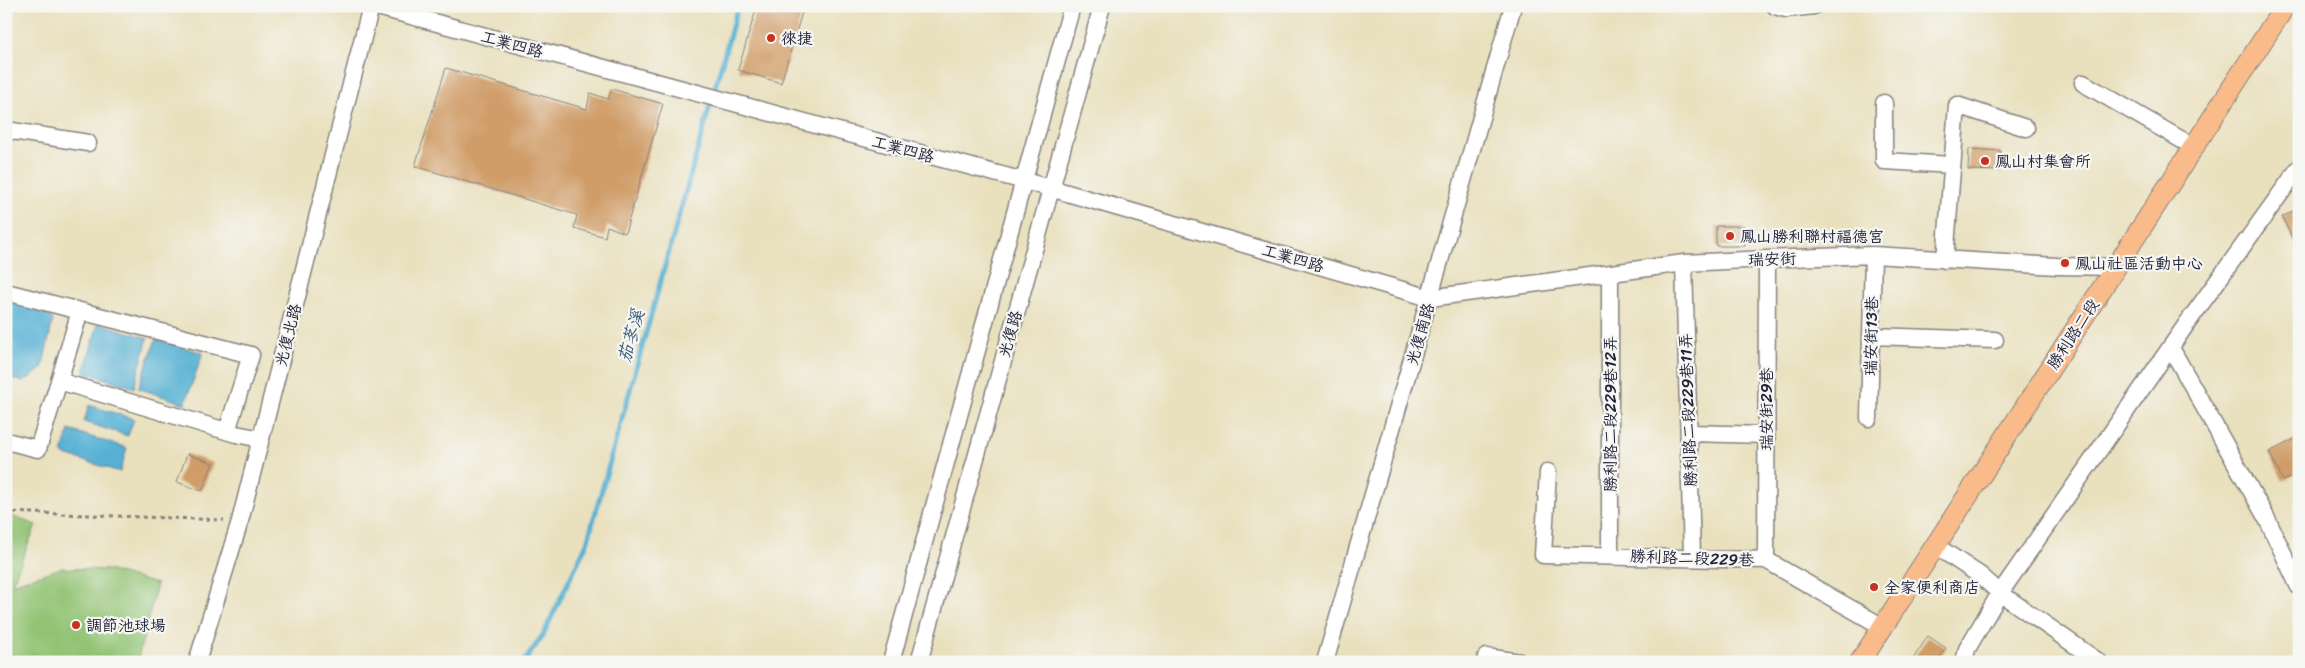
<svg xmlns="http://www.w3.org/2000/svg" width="2305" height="668" font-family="Sriracha,'LXGW WenKai TC',sans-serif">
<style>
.green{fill:#92c373;stroke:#5a7257}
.water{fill:#56b1d4;stroke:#3c6a88}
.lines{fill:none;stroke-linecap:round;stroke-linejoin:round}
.stream{stroke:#56b1d4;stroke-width:5}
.building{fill:#d09d69}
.minor-casing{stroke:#86817c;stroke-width:19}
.major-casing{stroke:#86817c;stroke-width:22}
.path{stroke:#86817c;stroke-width:3;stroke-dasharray:4 4;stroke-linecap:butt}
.minor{stroke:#fff;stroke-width:16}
.major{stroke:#fabb8b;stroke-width:20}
.poi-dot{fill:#c8321e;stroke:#f6f6f2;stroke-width:2}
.labels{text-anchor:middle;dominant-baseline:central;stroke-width:4.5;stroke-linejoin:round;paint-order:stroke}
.poi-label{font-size:16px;fill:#22223b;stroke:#f6f6f2;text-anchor:start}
.street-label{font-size:16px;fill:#22223b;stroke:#f6f6f2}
.water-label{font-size:18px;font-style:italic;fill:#375b78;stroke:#f6f6f2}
</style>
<rect width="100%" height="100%" fill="#f6f6f2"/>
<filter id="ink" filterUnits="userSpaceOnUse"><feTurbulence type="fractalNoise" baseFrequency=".02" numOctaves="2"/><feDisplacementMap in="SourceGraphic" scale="10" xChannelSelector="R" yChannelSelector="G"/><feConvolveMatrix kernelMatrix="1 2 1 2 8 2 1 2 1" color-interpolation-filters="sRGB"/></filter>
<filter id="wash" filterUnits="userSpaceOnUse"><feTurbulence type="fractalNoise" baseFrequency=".0096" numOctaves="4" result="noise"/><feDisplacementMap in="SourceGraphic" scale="20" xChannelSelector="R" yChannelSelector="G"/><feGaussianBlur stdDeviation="1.12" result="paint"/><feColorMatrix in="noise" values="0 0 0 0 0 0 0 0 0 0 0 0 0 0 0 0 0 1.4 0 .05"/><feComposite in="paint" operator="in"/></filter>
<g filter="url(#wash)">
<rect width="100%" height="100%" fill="#e9e0bd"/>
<path class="green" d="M6,514L36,525L12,584L61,568L108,570L157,584L137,662H6Z"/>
<path class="water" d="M8,299L43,309L53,320L42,369L23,382L6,377V301Z
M98,323L148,338L134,388L84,372Z
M156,339L203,353L185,404L138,388Z
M89,405L134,419L128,436L84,422Z
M69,430L127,448L120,472L62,454Z"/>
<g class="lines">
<path class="stream" d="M524,662L543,635L587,543L738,6"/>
</g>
<g id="blocks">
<path class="building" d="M757,6H804L781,83L738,70Z
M446,68L587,109L590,93L608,99L612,89L663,104L625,233L607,226L605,237L574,228L577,215L415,166Z
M1969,149L2001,151L2000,171L1968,170Z
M2299,208V252L2282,217Z
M1716,226H1744L1745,246H1716Z
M2299,437V473L2283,481L2269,452Z
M187,454L213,463L202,491L177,482Z
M1928,636L1946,648L1937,662H1911Z"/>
</g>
</g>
<g filter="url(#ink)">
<use href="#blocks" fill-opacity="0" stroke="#86817c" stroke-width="1"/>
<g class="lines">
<g class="minor-casing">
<path id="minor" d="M374,6L1050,188L1430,298L1684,263L1767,259L1873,255L2057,266L2116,267
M1775,6L1786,9L1814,6
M2083,83L2194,147
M1884,103V161L1952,165
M6,130L88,143
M1945,260L1957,105L2026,128
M1684,263L1692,557
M1610,273V556
M6,292L251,355L227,431
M1871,336L1995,340
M2171,348L2267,519L2299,587
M59,381L80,311
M1869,418L1873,255
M1689,433L1766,435
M6,441L38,449L59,381L236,434L261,439
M1548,472L1543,555L1766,560L1883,627
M1936,546L1981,576L2000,593L2099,662
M1766,560L1767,259
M1486,657L1520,662
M197,662L240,521L371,6
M891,662L1072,6
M919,662L1102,6
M1325,662L1513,6
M1964,662L1967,649L2000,593L2188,322L2299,168"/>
</g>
<g class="major-casing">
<path id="major" d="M1860,662L2285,6"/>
</g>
<path class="path" d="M6,512L224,520"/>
<use href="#minor" class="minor"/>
<use href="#major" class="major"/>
</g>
</g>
<g class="poi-dot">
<circle cx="771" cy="38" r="5"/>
<circle cx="1985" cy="161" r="5"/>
<circle cx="1730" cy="236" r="5"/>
<circle cx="2065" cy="263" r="5"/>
<circle cx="1874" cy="587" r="5"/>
<circle cx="76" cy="625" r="5"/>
</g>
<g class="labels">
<g class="poi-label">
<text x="781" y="38">徠捷</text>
<text x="1995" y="161">鳳山村集會所</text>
<text x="1740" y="236">鳳山勝利聯村福德宮</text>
<text x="2075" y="263">鳳山社區活動中心</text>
<text x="1884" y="587">全家便利商店</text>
<text x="86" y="625">調節池球場</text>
</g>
<g class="street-label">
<text transform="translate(512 44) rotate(15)">工業四路</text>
<text transform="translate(903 149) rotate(15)">工業四路</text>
<text transform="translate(1293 258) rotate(16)">工業四路</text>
<text transform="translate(1772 259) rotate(-2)">瑞安街</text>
<text transform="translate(1010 334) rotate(-74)">光復路</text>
<text transform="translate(1420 334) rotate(-74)">光復南路</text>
<text transform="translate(2073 334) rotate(-57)">勝利路二段</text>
<text transform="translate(288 335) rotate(-76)">光復北路</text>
<text transform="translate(1871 336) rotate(-89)">瑞安街13巷</text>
<text transform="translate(1766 409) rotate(-90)">瑞安街29巷</text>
<text transform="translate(1688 410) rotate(-92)">勝利路二段229巷11弄</text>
<text transform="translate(1610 414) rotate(-90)">勝利路二段229巷12弄</text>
<text transform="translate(1692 558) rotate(2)">勝利路二段229巷</text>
</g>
<g class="water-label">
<text transform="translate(631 336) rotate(-74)">茄苳溪</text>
</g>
</g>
<rect width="2305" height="668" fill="none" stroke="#f6f6f2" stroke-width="25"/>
</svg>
